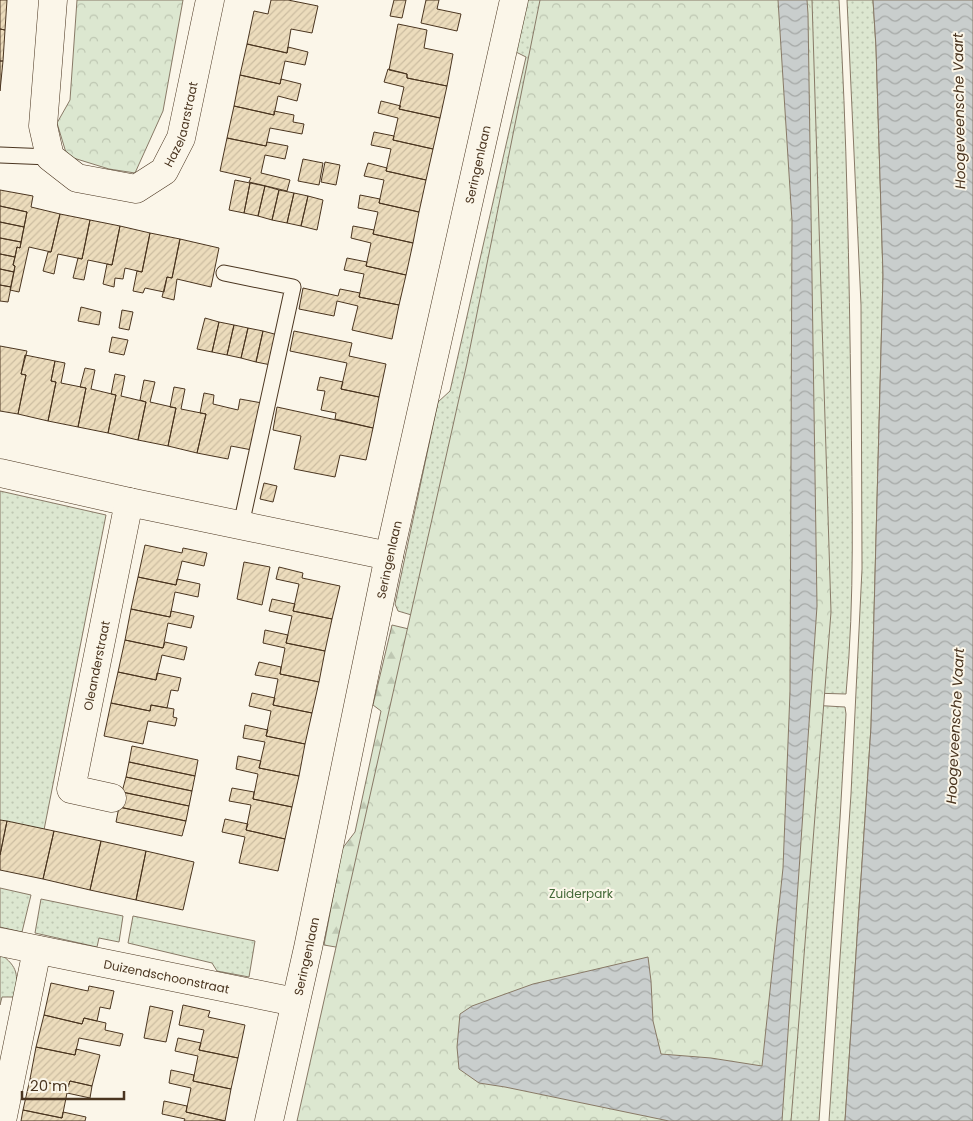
<svg xmlns="http://www.w3.org/2000/svg" width="973" height="1121" font-family="Poppins,sans-serif">
<style>
.grass{fill:url(#grass-dots);stroke:#887966}
.forest{fill:url(#forest-firs);stroke:#887966}
.park{fill:url(#park-crowns);stroke:#887966}
.water{fill:url(#water-waves);stroke:#887966}
.building{fill:url(#building-hatch);stroke:#4a3520}
.lines{fill:none;stroke-linecap:round;stroke-linejoin:round}
.lane-casing{stroke:#4a3520;stroke-width:17}
.street-casing{stroke:#4a3520;stroke-width:29}
.lane{stroke:#fbf6e9;stroke-width:15}
.street{stroke:#fbf6e9;stroke-width:28}
.labels{text-anchor:middle;dominant-baseline:central;stroke-width:4;stroke-linejoin:round;paint-order:stroke}
.street-label{font-size:12px;fill:#4a3520;stroke:#fbf6e9}
.park-label{font-size:12px;fill:#436837;stroke:#fbf6e9}
.water-label{font-size:14px;font-style:italic;fill:#4a3520;stroke:#fbf6e9}
</style>
<defs>
<pattern id="grass-dots" width="8" height="8" patternUnits="userSpaceOnUse" patternTransform="scale(1.25)"><rect width="8" height="8" fill="#dce7d0"/><path d="M2 2h.1M6 6h.1" fill="none" stroke="#bec7b2" stroke-width="1.8" stroke-linecap="round"/></pattern>
<pattern id="forest-firs" width="22" height="20" patternUnits="userSpaceOnUse" patternTransform="scale(1.25)"><rect width="22" height="20" fill="#dce7d0"/><path d="M5 1l3.5 6h-7zM16 11l3.5 6h-7z" fill="#bec7b2"/></pattern>
<pattern id="park-crowns" width="20" height="18" patternUnits="userSpaceOnUse" patternTransform="scale(1.25)"><rect width="20" height="18" fill="#dce7d0"/><path d="M2 6a3 3 0 1 1 6 0M12 15a3 3 0 1 1 6 0" fill="none" stroke="#bec7b2"/></pattern>
<pattern id="water-waves" width="16" height="10" patternUnits="userSpaceOnUse" patternTransform="scale(1.25)"><rect width="16" height="10" fill="#c9cecd"/><path d="M0 5q4-4 8 0t8 0" fill="none" stroke="#a5a8a6"/></pattern>
<pattern id="building-hatch" width="6" height="6" patternUnits="userSpaceOnUse" patternTransform="scale(1.25)"><rect width="6" height="6" fill="#ecdcbc"/><path d="M-1 1l2-2M0 6l6-6M5 7l2-2" fill="none" stroke="#ccbda1"/></pattern>
</defs>
<rect width="100%" height="100%" fill="#fbf6e9"/>
<path class="grass" d="M524,0H575L435,622L398,611L395,604L438,402L450,391L526,57L514,51Z
M807,0H839C847,134 849,269 851,404C852,500 855,598 846,694L811,693Z
M847,0H873L876,47L883,275L871,727L845,1121H829L851,794L862,569L861,305Z
M0,491L106,515L43,835L0,826Z
M810,705L845,707L846,714L840,819L819,1121H782Z
M0,888L31,895L22,932L0,927Z
M41,899L123,916L119,942L99,938L97,947L35,933Z
M133,916L255,941L249,977L217,971L212,963L128,943Z
M3,956C20,969 17,978 15,997H2L0,1005V957Z"/>
<path class="forest" d="M392,625L438,636L394,957L324,945L342,849L355,832L381,711L373,705Z"/>
<path class="park" d="M77,0H183L163,111L135,173L109,169L67,156L57,123L70,100Z
M540,0H812L831,612L791,1121H297L467,363Z"/>
<path class="water" d="M778,0H807L808,14L817,606L782,1121H669L505,1087L479,1083L459,1069L457,1047L460,1014L472,1006L533,984L648,957L651,981L653,1021L661,1054L711,1058L762,1066L783,868L790,692L792,221Z
M873,0H973V1121H845L871,727L883,275L876,47Z"/>
<path class="building" d="M0,0H7L5,30L0,29Z
M271,0H288L318,6L312,33L291,29L287,53L247,44L254,11L268,14Z
M394,0H406L402,18L390,16Z
M426,0H439L437,9L461,14L457,31L421,23Z
M398,24L427,30L424,48L453,54L447,86L407,78V74L389,70Z
M0,29L5,30L3,61H0Z
M247,44L287,53L288,47L308,52L305,65L285,61L280,84L240,75Z
M0,61H3L0,91Z
M388,69L407,74V78L447,86L440,118L399,109L404,87L384,82Z
M240,75L280,84L281,79L301,84L297,101L278,96L274,115L234,106Z
M381,101L401,106L399,109L440,118L433,149L393,140L398,118L378,113Z
M234,106L274,115V111L294,115L293,122L304,124L302,134L270,128L266,146L227,138Z
M374,132L394,136L393,140L433,149L426,180L386,171L391,149L371,145Z
M227,138L266,146L267,142L288,146L285,159L265,155L261,173L290,180L287,191L249,182L251,178L220,171Z
M303,159L323,163L319,185L298,181Z
M325,162L340,165L336,185L321,182Z
M368,163L387,168L386,171L426,180L419,212L379,203L384,180L364,176Z
M235,180L250,183L244,213L229,210Z
M250,183L265,186L258,216L244,213Z
M265,186L279,190L272,220L258,216Z
M0,190L33,196L31,207L60,214L51,252L29,247L19,292L10,290L15,266L13,265L15,257L17,247L20,248L27,212L0,206Z
M279,190L294,193L287,223L272,220Z
M294,193L308,196L301,226L287,223Z
M360,195L380,199L379,203L419,212L413,243L373,234L378,212L358,208Z
M308,196L323,200L317,230L301,226Z
M0,206L27,212L24,227L0,222Z
M60,214L90,220L82,259L58,254L54,274L43,271L48,252H51Z
M90,220L120,226L112,265L88,260L84,280L73,278L78,258L82,259Z
M0,222L24,227L21,242L0,238Z
M120,226L150,233L142,272L125,268L123,279L115,278L114,287L103,284L107,264L112,265Z
M353,226L374,230L373,234L413,243L406,275L366,266L371,243L351,238Z
M150,233L180,239L172,278L167,277L164,292L145,288L143,293L133,291L137,271L142,272Z
M0,238L21,242L20,248L17,247L15,257L0,254Z
M180,239L219,248L211,287L177,279L174,300L162,297L167,277L172,278Z
M0,254L15,257L13,265L15,266L14,272L0,269Z
M347,258L367,262L366,266L406,275L399,305L359,297L364,274L344,270Z
M0,269L14,272L11,287L0,285Z
M0,285L11,287L8,302L0,301Z
M303,288L338,296L340,289L360,293L359,297L399,305L392,339L352,330L358,306L337,301L334,316L299,309Z
M81,307L101,312L99,325L78,321Z
M122,310L133,312L129,330L119,328Z
M205,318L219,322L212,352L197,349Z
M219,322L234,325L227,355L212,352Z
M234,325L248,328L241,358L227,355Z
M248,328L263,331L256,362L241,358Z
M263,331L278,335L271,365L256,362Z
M294,331L352,343L349,356L386,364L379,397L341,389L347,363L290,351Z
M112,337L128,340L124,355L109,352Z
M0,346L27,351L21,374L26,375L18,414L0,411Z
M25,355L55,361L51,381L56,382L48,421L18,414L26,375L21,374Z
M55,361L65,363L61,383L86,388L78,427L48,421L56,382L51,381Z
M85,368L95,370L91,389L116,395L108,433L78,427L86,388L80,387Z
M115,374L125,376L121,396L146,402L138,440L108,433L116,395L111,394Z
M320,377L343,382L341,389L379,397L373,428L335,419L336,413L321,410L325,391L317,390Z
M144,380L155,382L150,402L176,408L168,446L138,440L146,402L140,400Z
M174,387L185,389L181,409L206,414L197,453L168,446L176,408L170,407Z
M204,393L214,395L213,404L238,410L240,399L262,403L252,450L231,446L228,459L197,453L206,414L200,413Z
M277,407L373,428L366,460L340,455L335,477L294,469L301,436L273,430Z
M264,483L277,486L273,502L260,499Z
M145,545L182,553L183,548L207,553L204,566L182,561L176,585L138,577Z
M244,562L270,567L262,605L237,599Z
M279,567L303,573L302,578L340,586L332,619L293,611L299,584L276,579Z
M138,577L176,585L177,579L200,584L198,597L175,592L170,617L131,609Z
M272,599L295,604L293,611L332,619L325,651L286,643L292,616L269,611Z
M131,609L170,617L171,611L194,616L191,628L168,623L163,648L125,640Z
M265,630L288,635L286,643L325,651L319,682L280,674L285,648L263,643Z
M125,640L163,648L165,642L187,647L184,660L162,655L156,680L118,672Z
M259,662L281,667L280,674L319,682L312,713L273,705L278,679L255,675Z
M118,672L156,680L157,673L181,678L178,691L171,690L167,708L151,705L150,711L111,703Z
M252,693L275,698L273,705L312,713L305,744L266,736L271,711L249,706Z
M111,703L150,711L151,705L174,709L173,717L177,718L175,726L148,721L143,744L104,736Z
M245,725L268,730L266,736L305,744L299,776L259,768L265,742L243,738Z
M132,746L198,760L195,776L129,762Z
M238,756L261,761L259,768L299,776L292,807L253,799L258,774L236,769Z
M129,762L195,776L192,791L126,777Z
M126,777L192,791L189,806L122,792Z
M232,788L254,792L253,799L292,807L285,839L246,830L251,805L229,801Z
M122,792L189,806L186,821L119,807Z
M119,807L186,821L182,836L116,822Z
M225,819L248,824L246,830L285,839L278,871L239,863L245,837L222,832Z
M0,820L7,821L0,855Z
M7,821L54,831L43,879L0,870V855Z
M54,831L101,841L90,890L43,879Z
M101,841L146,851L136,900L90,890Z
M146,851L194,862L183,910L136,900Z
M51,983L88,991L89,986L114,991L110,1009L100,1007L97,1021L84,1018L82,1024L44,1015Z
M183,1005L210,1011L208,1017L245,1025L238,1058L199,1050L204,1030L179,1025Z
M150,1006L173,1011L166,1042L144,1038Z
M44,1015L82,1024L84,1018L106,1023L105,1030L123,1034L120,1046L79,1038L75,1055L36,1047Z
M178,1038L201,1043L199,1050L238,1058L231,1089L193,1081L198,1056L175,1051Z
M36,1047L75,1055L76,1049L100,1055L92,1086L70,1081L68,1087L30,1079Z
M171,1070L194,1075L193,1081L231,1089L225,1121L186,1112L191,1088L169,1083Z
M30,1079L68,1087L70,1081L92,1086L90,1098L67,1093L62,1118L23,1110Z
M164,1101L187,1106L186,1112L225,1121H184L185,1119L162,1114Z
M23,1110L62,1118L63,1112L86,1117L85,1121H21Z"/>
<g class="lines">
<g class="lane-casing">
<path id="lane" d="M0,155L50,157
M224,273L293,287L241,525"/>
</g>
<g class="street-casing">
<g id="street">
<path id="s1" d="M53,0L43,126L50,157L77,178L136,189L164,171L181,138L210,0"/>
<path d="M0,473L129,502L389,556"/>
<path id="s2" d="M112,798L71,789L129,502"/>
<path id="s3" d="M0,942L295,1002"/>
<path d="M2,1121L37,950"/>
<path id="s4" d="M269,1121L308,948L389,556L514,0"/>
</g>
</g>
<use href="#lane" class="lane"/>
<use href="#street" class="street"/>
</g>
<g class="labels">
<g class="street-label">
<text stroke="none"><textPath href="#s1" startOffset="336">Hazelaarstraat</textPath></text>
<text stroke="none"><textPath href="#s4" startOffset="979">Seringenlaan</textPath></text>
<text stroke="none"><textPath href="#s4" startOffset="574">Seringenlaan</textPath></text>
<text stroke="none"><textPath href="#s2" startOffset="168">Oleanderstraat</textPath></text>
<text stroke="none"><textPath href="#s4" startOffset="169">Seringenlaan</textPath></text>
<text stroke="none"><textPath href="#s3" startOffset="170">Duizendschoonstraat</textPath></text>
</g>
<g class="park-label">
<text x="581" y="893">Zuiderpark</text>
</g>
<g class="water-label">
<text transform="translate(959 111) rotate(-91)">Hoogeveensche Vaart</text>
<text transform="translate(955 726) rotate(-87)">Hoogeveensche Vaart</text>
</g>
</g>
<path d="M22 1091v8h102v-8" fill="none" stroke="#4a3520" stroke-width="2.5"/>
<text x="30" y="1091" font-size="15" fill="#4a3520" stroke="#fbf6e9" stroke-width="4" paint-order="stroke">20 m</text>
</svg>
